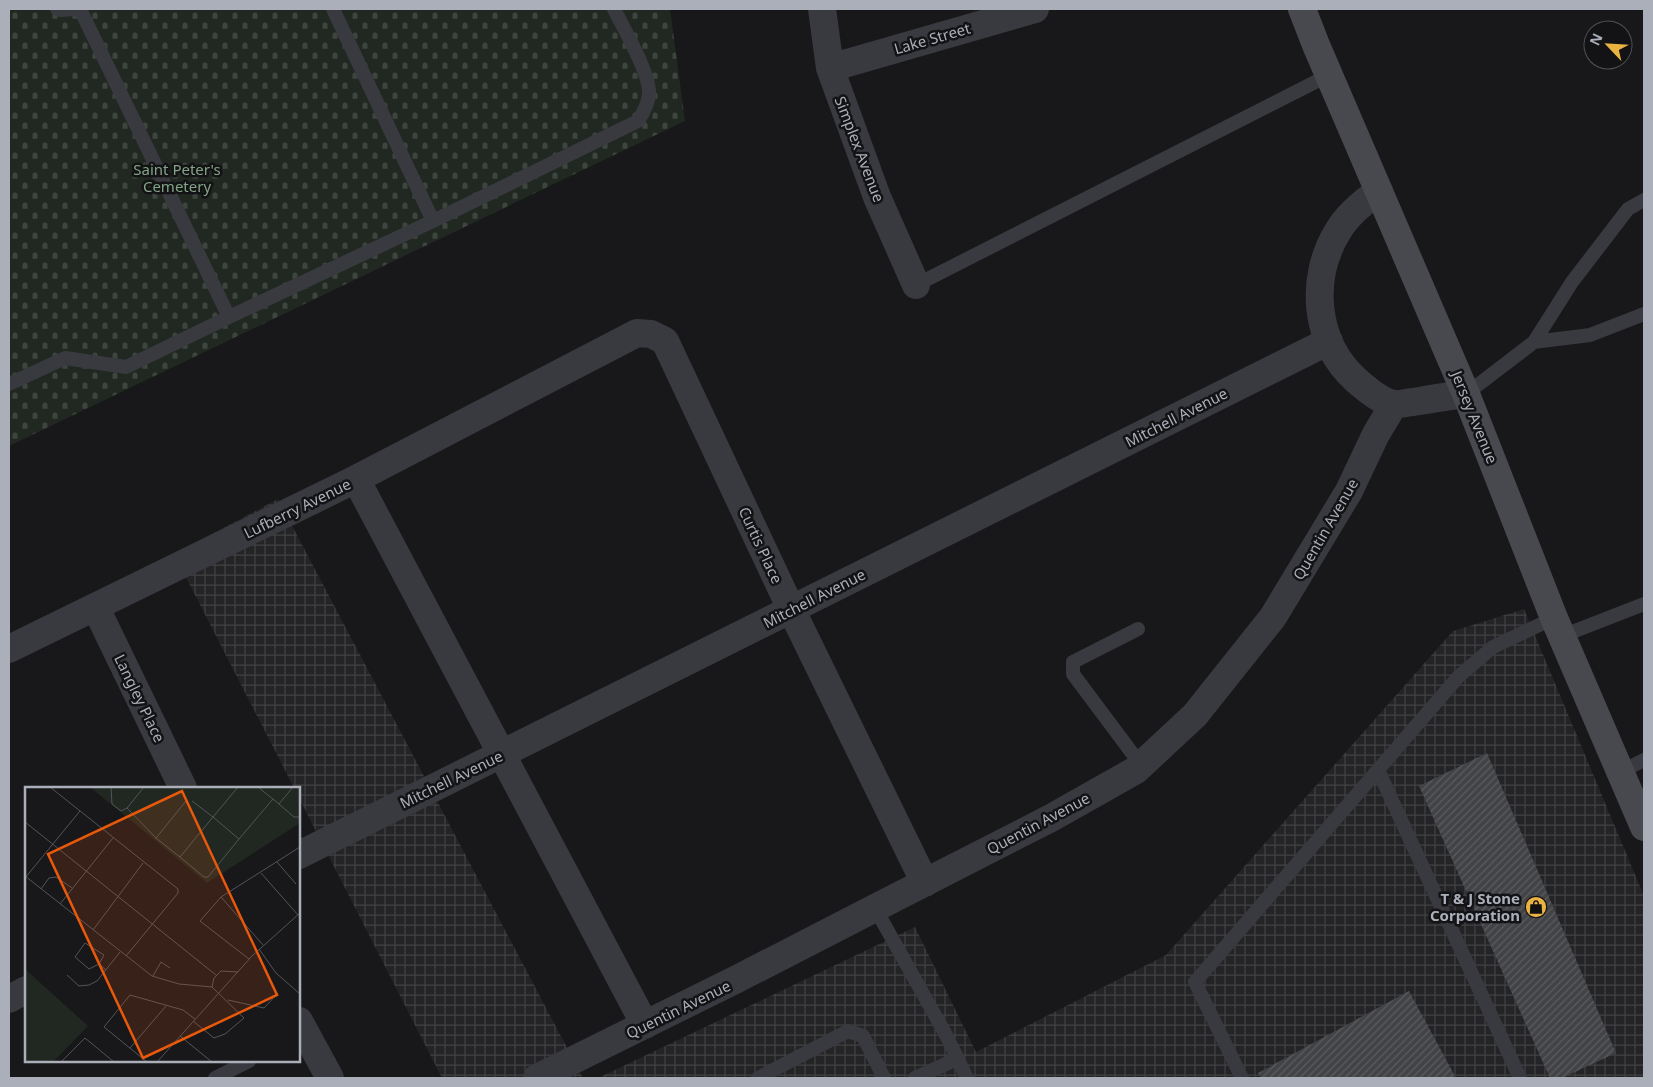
<svg xmlns="http://www.w3.org/2000/svg" width="1653" height="1087" font-family="'Noto Sans',sans-serif">
<style>
.industrial{fill:url(#industrial-grid)}
.cemetery{fill:url(#cemetery-stones)}
.building{fill:url(#building-hatch)}
.lines{fill:none;stroke-linecap:round;stroke-linejoin:round}
.lane{stroke:#393a3f;stroke-width:14}
.street{stroke:#393a3f;stroke-width:28}
.secondary{stroke:#47494f;stroke-width:28}
.labels{text-anchor:middle;dominant-baseline:central;stroke-width:5;stroke-linejoin:round;paint-order:stroke}
.street-label{font-size:15px;fill:#abafb9;stroke:#131315}
.park-label{font-size:15px;fill:#83a385;stroke:#131315}
.poi-label{font-size:15px;font-weight:bold;fill:#abafb9;stroke:#131315;text-anchor:end}
.inset-road{fill:none;stroke:#53545a;stroke-width:1}
.view{fill:#e8590c;fill-opacity:0.15;stroke:#e8590c;stroke-width:2.5}
.inset-edge{fill:none;stroke:#abafb9;stroke-width:2.5}
</style>
<defs>
<pattern id="industrial-grid" width="8" height="8" patternUnits="userSpaceOnUse" patternTransform="scale(1.25)"><rect width="8" height="8" fill="#242427"/><path d="M0 4h8M4 0v8" fill="none" stroke="#414144"/></pattern>
<pattern id="cemetery-stones" width="16" height="16" patternUnits="userSpaceOnUse" patternTransform="scale(1.25)"><rect width="16" height="16" fill="#202821"/><path d="M2 7V4a2 2 0 0 1 4 0v3zM10 15v-3a2 2 0 0 1 4 0v3z" fill="#3e453f"/></pattern>
<pattern id="building-hatch" width="6" height="6" patternUnits="userSpaceOnUse" patternTransform="scale(1.25)"><rect width="6" height="6" fill="#424347"/><path d="M-1 1l2-2M0 6l6-6M5 7l2-2" fill="none" stroke="#5b5c5f"/></pattern>
</defs>
<rect width="100%" height="100%" fill="#18181a"/>
<path class="industrial" d="M278,499L583,1078H442L299,798V788H294L174,554Z
M1524,609L1644,896V1078H598L915,927L976,1052L1166,955L1453,631Z"/>
<path class="cemetery" d="M9,9H670L685,121L9,446Z"/>
<path class="building" d="M1487,753L1616,1053L1562,1078H1550L1419,786Z
M1409,991L1456,1078H1261L1258,1073Z"/>
<g class="lines">
<path class="lane" d="M57,9L61,10L76,9
M433,221L638,121C644,112 649,103 649,92C649,72 624,29 614,9
M916,285L1329,75
M229,317L433,221L333,9
M1534,342L1572,282L1628,209L1644,200
M9,384L65,358L126,367L229,317L80,9
M1466,394L1534,342L1590,335L1644,314
M1138,629L1073,662V674L1141,765
M1562,636L1644,604
M1378,770L1520,1078
M1620,772L1644,760
M875,908L946,1035L967,1078
M215,1078L249,1061
M758,1078L848,1031L863,1036L884,1078
M915,1078L957,1059
M1242,1078L1195,982L1459,676L1493,647L1554,618"/>
<path class="street" d="M822,9L830,68L877,197L916,285
M830,68L1035,9
M1379,191C1363,202 1348,214 1338,231C1309,278 1314,342 1356,380C1365,388 1383,403 1395,404C1400,405 1408,402 1413,402C1431,399 1449,396 1466,394
M356,479L645,1025
M96,608L183,788
M9,649L356,479L637,333L651,334L665,341L791,609L925,883
M299,855L1329,341
M9,999L26,990
M299,1021L330,1078
M537,1078L737,979L875,908L1051,818L1136,770L1195,715L1273,617L1349,491L1376,434L1394,404"/>
<path class="secondary" d="M1302,9L1316,45L1466,394L1554,618L1644,827"/>
</g>
<defs>
<g id="shop-disc" transform="scale(1.125)"><circle r="9.5" fill="#eab240" stroke="#131315"/><path d="M-5-2.5h2.3a2.7 3.5 0 0 1 5.4 0H5L5.5 6h-11ZM-1.5-2.5h3a1.5 2.3 0 0 0-3 0Z" fill="#111"/></g>
</defs>
<g fill-rule="evenodd">
<use href="#shop-disc" x="1536" y="907"/>
</g>
<g class="labels">
<g class="street-label">
<text transform="translate(932 38) rotate(-16)">Lake Street</text>
<text transform="translate(860 149) rotate(69)">Simplex Avenue</text>
<text transform="translate(1176 417) rotate(-27)">Mitchell Avenue</text>
<text transform="translate(1475 417) rotate(68)">Jersey Avenue</text>
<text transform="translate(297 508) rotate(-26)">Lufberry Avenue</text>
<text transform="translate(1325 529) rotate(-60)">Quentin Avenue</text>
<text transform="translate(761 545) rotate(65)">Curtis Place</text>
<text transform="translate(814 598) rotate(-27)">Mitchell Avenue</text>
<text transform="translate(140 698) rotate(64)">Langley Place</text>
<text transform="translate(451 779) rotate(-26)">Mitchell Avenue</text>
<text transform="translate(1038 823) rotate(-28)">Quentin Avenue</text>
<text transform="translate(678 1009) rotate(-26)">Quentin Avenue</text>
</g>
<g class="park-label">
<text x="177" y="169">Saint Peter's<tspan x="177" dy="17">Cemetery</tspan></text>
</g>
<g class="poi-label">
<text x="1520" y="898">T &amp; J Stone<tspan x="1520" dy="17">Corporation</tspan></text>
</g>
</g>
<g transform="translate(25 787)">
<rect width="275" height="275" fill="#18181a"/>
<path d="M65,0H275V36L182,96Z" fill="#202821"/>
<path d="M0,182L63,239L28,275H0Z" fill="#202821"/>
<path class="inset-road" d="M25,0L153,102V106L101,169M86,0L87,17L96,24L102,21L131,51L161,14M233,0L254,17L268,0M167,14L188,30L213,0M254,17L269,30H275M102,21L119,0M0,35L191,188M131,51L155,70L188,30L214,52L183,90H179L155,70M214,52L248,12M252,75L271,97M236,86L273,128M0,89L127,189L154,197L187,200M0,91L55,24M16,102L24,91L31,90L47,101M196,110L238,158M35,117L88,51M68,143L118,76M234,162L251,186L275,207M224,172L175,134L196,110L275,60M74,177L64,182L50,170L60,156L79,168L74,177L81,183M42,188L54,199L64,198L72,194L95,165M128,189L136,175L145,181M203,213L239,221L253,206M168,234L189,251L200,247L219,231L187,200L189,191L196,184L213,185M155,249L187,275M105,261L141,219M36,275L60,251L89,275M122,275L79,240L105,208L158,223L170,232M132,275L227,169L275,126"/>
<path class="view" d="M157,4L252,208L118,271L23,67Z"/>
<rect width="275" height="275" class="inset-edge"/>
</g>
<rect width="1653" height="1087" fill="none" stroke="#abafb9" stroke-width="20"/>
<g transform="translate(1608 45) rotate(295)"><circle r="24" fill="#131315" stroke="#505157"/>
<path d="M0-4L9 19L0 12L-9 19Z" fill="#eab240"/>
<text y="-8" font-size="14" font-weight="bold" text-anchor="middle" fill="#abafb9">N</text>
</g>
</svg>
